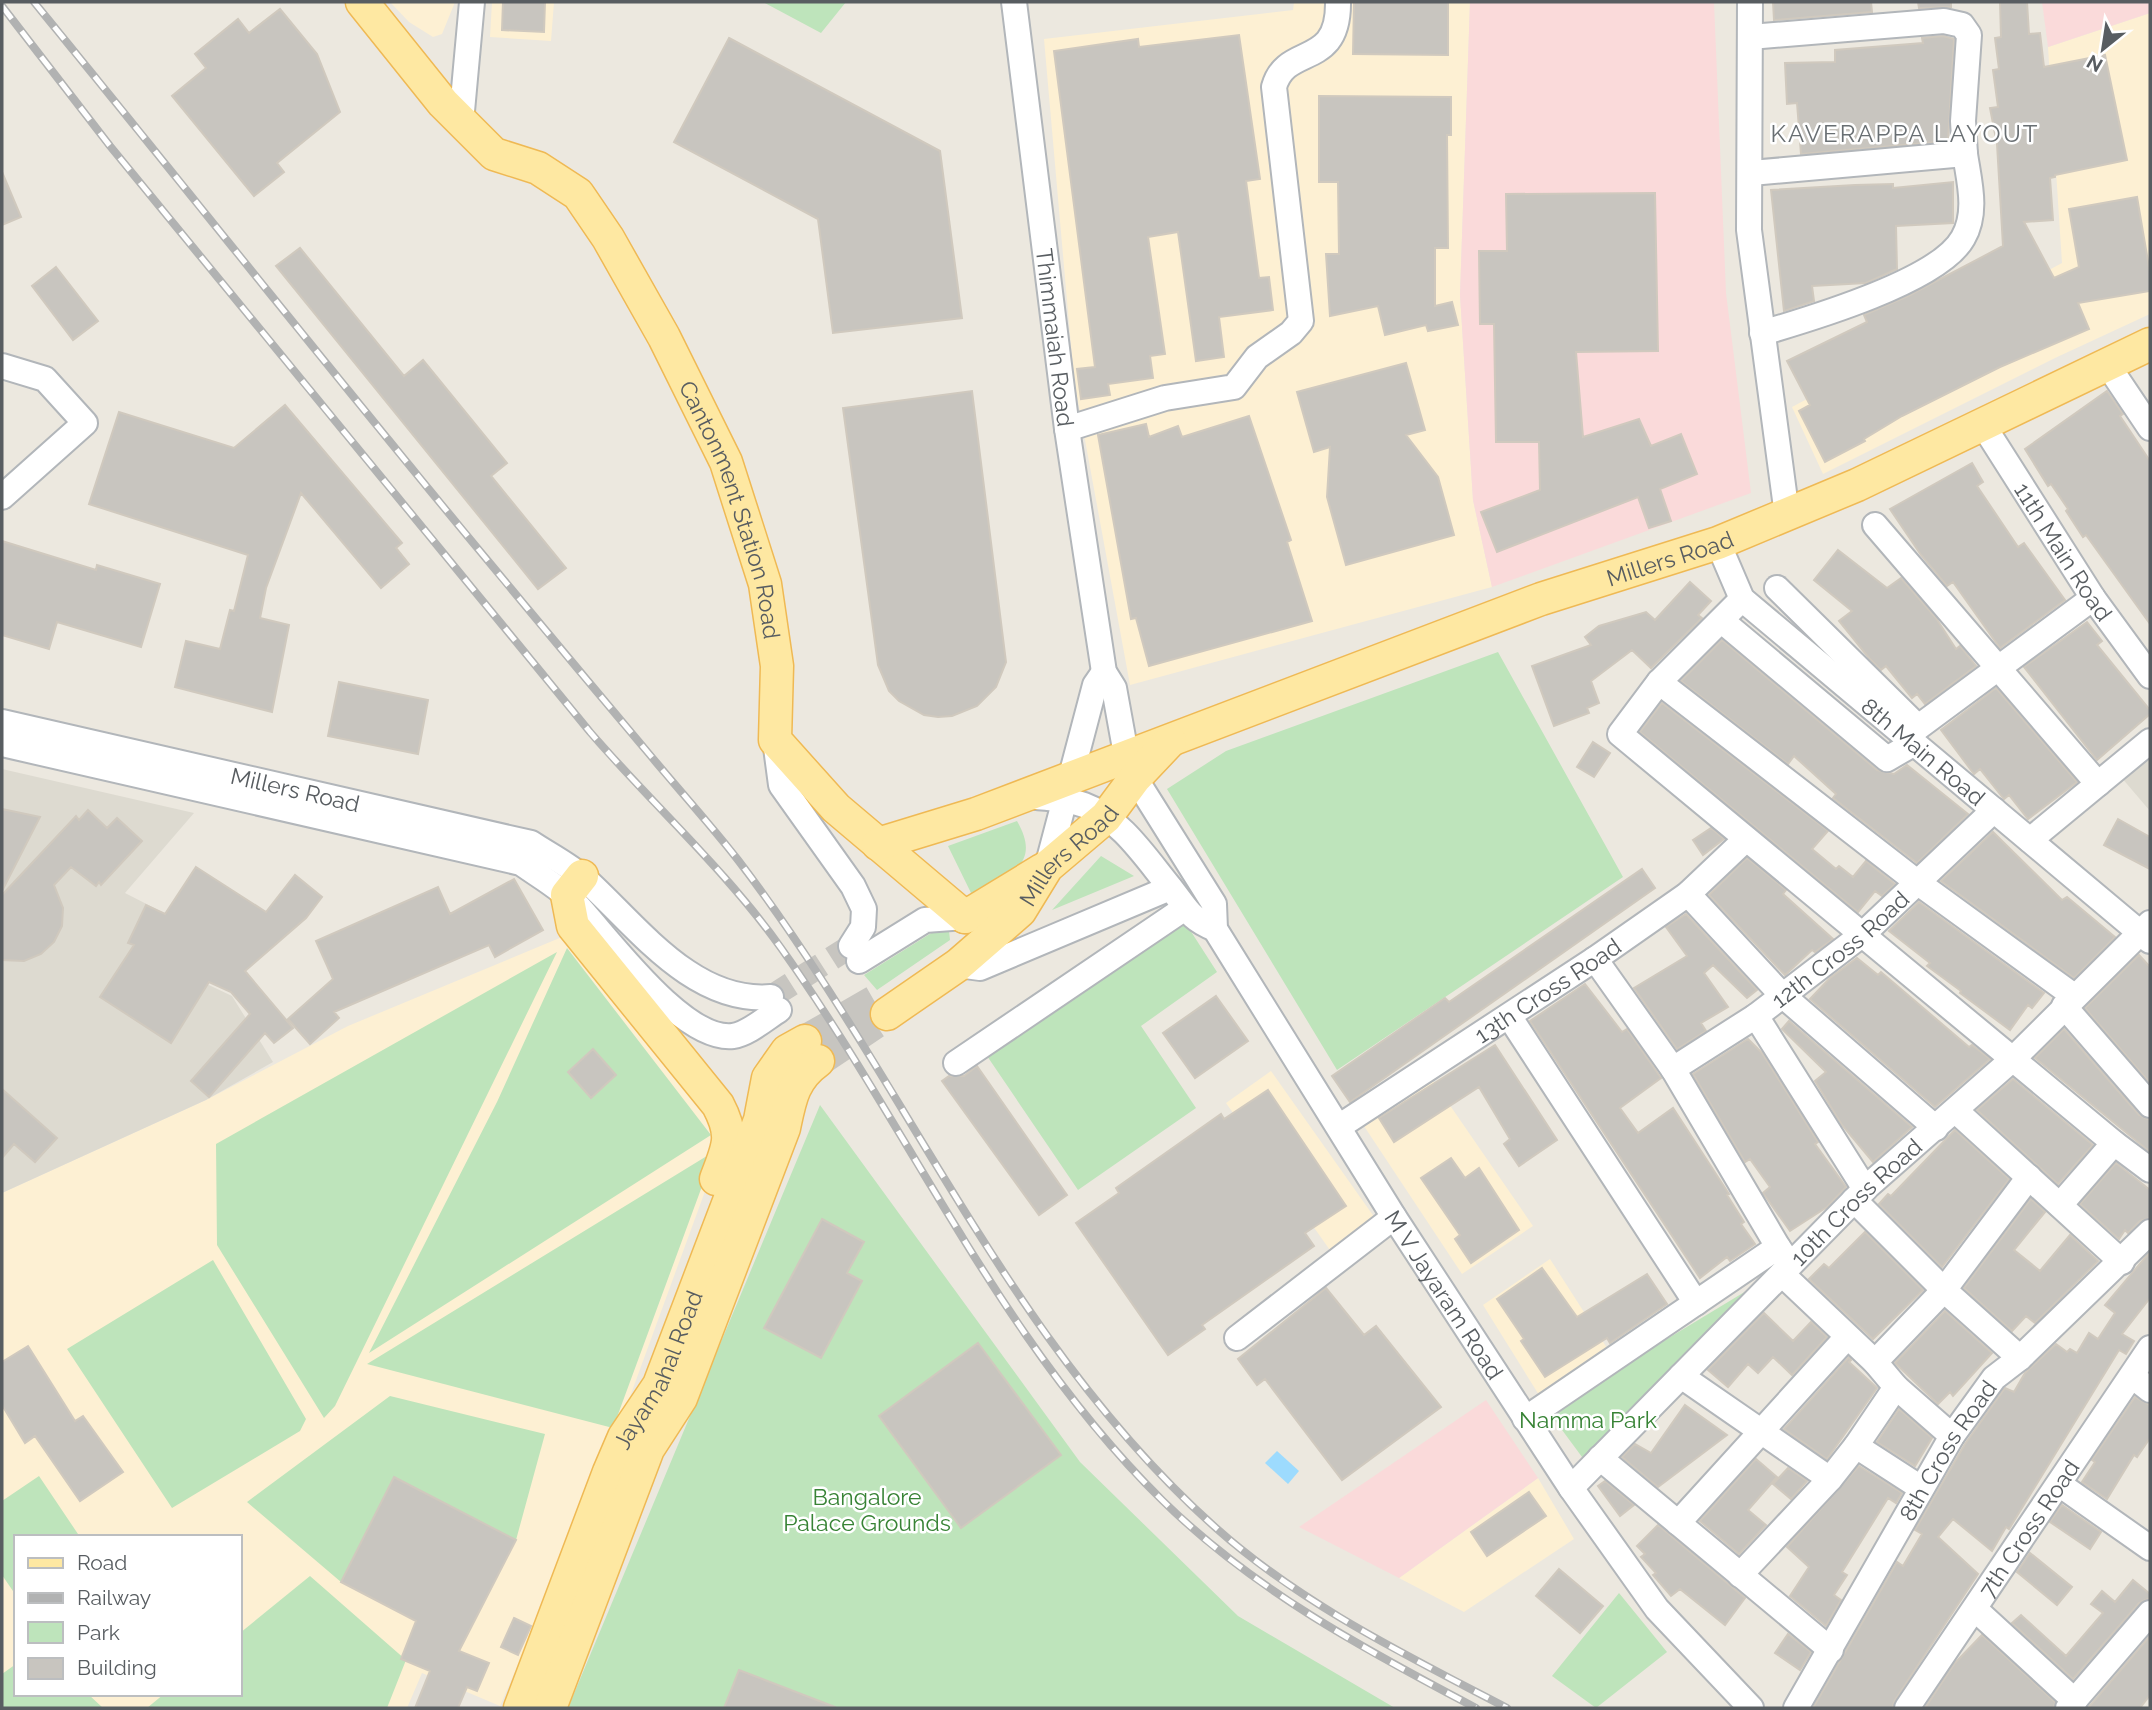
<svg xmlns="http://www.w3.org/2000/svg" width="2152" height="1710" font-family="Raleway,sans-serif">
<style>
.commercial{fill:#fdf0d3;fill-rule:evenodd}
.education{fill:#dddad0}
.medical{fill:#fadada}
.green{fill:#bee4bb}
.water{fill:#9ddbfe}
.building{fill:#c8c5bf;stroke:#d0c9be;stroke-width:2}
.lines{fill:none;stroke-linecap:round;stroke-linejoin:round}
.minor-tunnel{stroke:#c7c5c0;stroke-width:24;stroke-dasharray:24 12;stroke-linecap:butt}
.major-tunnel{stroke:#c7c5c0;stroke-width:32;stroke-dasharray:32 16;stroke-linecap:butt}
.minor-casing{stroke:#b2b6ba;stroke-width:28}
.major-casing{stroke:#efb954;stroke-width:35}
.minor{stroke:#fff;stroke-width:24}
.major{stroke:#fee8a2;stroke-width:32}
.rail-casing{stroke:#b1b2b2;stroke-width:8}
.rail{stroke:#fff;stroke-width:5;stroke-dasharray:16;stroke-linecap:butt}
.labels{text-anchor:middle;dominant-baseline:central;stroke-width:5;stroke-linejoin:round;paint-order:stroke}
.street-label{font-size:23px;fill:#585d61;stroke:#fff}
.park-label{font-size:23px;fill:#378335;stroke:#fff}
.neighbourhood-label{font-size:24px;letter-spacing:2px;fill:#696f73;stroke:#fff}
</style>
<rect width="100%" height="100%" fill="#ece8df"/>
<path class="commercial" d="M390,2H455L442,34L433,37L409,22Z
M492,2H554L551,41L490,37Z
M1294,2H1470L1460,295L1473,500L1492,587L1130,685L1074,380L1044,39L1293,10Z
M2150,13V314L2055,358L1823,474L1792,407L2062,263L2048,47Z
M562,937L713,1121L719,1153L605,1465L500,1706L422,1673L407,1708H2V1193L206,1100L348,1026ZM16,1537H240V1694H16Z
M1271,1071L1377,1221L1332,1253L1226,1103Z
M1427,1072L1533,1226L1462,1274L1358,1117Z
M1550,1259L1607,1348L1539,1395L1483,1305Z
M1538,1478L1574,1539L1464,1612L1399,1578Z"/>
<path class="education" d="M2150,752V811L2121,777Z
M2,769L194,813L125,893L219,941L192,977L232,996L273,1062L206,1100L2,1193Z"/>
<path class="medical" d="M1470,2H1714L1726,293L1751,493L1492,587L1473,500L1460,295Z
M2042,2H2150V13L2048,47Z
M1486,1400L1538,1478L1399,1578L1299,1527Z"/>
<path class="green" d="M763,2H846L821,33Z
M1498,652L1623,877L1337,1070L1167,789L1226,751Z
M1017,821C1043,866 1007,875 973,897L948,846Z
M1101,856L1134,876L1052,910Z
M1181,916L1217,972L1141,1026L1196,1108L1078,1190L985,1053Z
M941,927L949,931L950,940L877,990L864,975Z
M567,948L711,1135L369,1353L497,1102Z
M557,952L335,1406L324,1418L217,1245L216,1144Z
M820,1105L1080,1462L1238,1616L1395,1708H568Z
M715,1151L613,1428L367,1364Z
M213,1260L306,1419L300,1431L172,1508L67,1349Z
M1761,1282L1585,1461L1548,1411Z
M390,1396L545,1434L516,1540L395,1478L341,1582L247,1502Z
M39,1476L80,1537H16L15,1594L2,1575V1501Z
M310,1576L406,1660L387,1708H147L164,1694H240V1633Z
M1619,1593L1667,1652L1596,1708L1552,1676Z
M16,1664V1694H88L103,1708H2V1674Z"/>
<path class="water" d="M1277,1451L1299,1471L1288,1484L1265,1463Z"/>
<path class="building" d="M503,2H545L544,32L502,30Z
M1354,2H1448V55L1353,54Z
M1773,2H1871L1872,12L1774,20Z
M1918,2H1951V7L1919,8Z
M2000,2H2027L2029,34L2040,33L2044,67L2105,55L2127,160L2055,175V177L2050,178L2053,220L2024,222L2054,278L2079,267L2069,209L2137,197L2150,273V291L2078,303L2089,329L2000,367L1902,416L1864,439L1865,441L1825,462L1799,411L1810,405L1787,361L1867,322L1864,315L1908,296L2003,246L1997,144L1990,108L1998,107L1993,70L1999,69L1995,38L2001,37Z
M280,9L317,54L340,112L277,163L284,172L254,196L172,96L206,68L195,54L238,19L249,33Z
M1239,35L1260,179L1246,181L1259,278L1269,277L1273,310L1219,317L1224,357L1196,361L1178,232L1148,237L1165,354L1150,356L1153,378L1108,384L1110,395L1081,399L1077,369L1095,367L1054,51L1138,39L1139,47Z
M1943,36L1954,39L1948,141L1801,154L1797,103L1787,104L1785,63L1835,62V50L1923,43L1922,38Z
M729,38L940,151L962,318L833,333L818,219L674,142Z
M1319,96L1451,97V135H1447L1448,248H1435V306L1452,302L1458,325L1428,331L1426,325L1385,335L1378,306L1330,316L1326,254H1339L1338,182H1319Z
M2,172L21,217L2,225Z
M1953,182V223L1896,226L1897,269L1866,283L1812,286L1814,301L1784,311L1771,190L1855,185L1893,184V188Z
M1655,193L1658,351L1576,352L1583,437L1639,419L1651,446L1681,434L1697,474L1660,489L1671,521L1649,528L1638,497L1497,552L1481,512L1540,490L1539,442H1496L1494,324H1480L1479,251H1507L1506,194Z
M300,248L404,376L423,360L507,463L491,476L566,568L538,589L276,266Z
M56,267L98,321L73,340L32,286Z
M1406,363L1425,430L1406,435L1438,477L1454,535L1346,565L1327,497L1330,447L1314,452L1297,392Z
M972,391L1006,662L996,687L977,706L952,716L938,717L924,715L899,701L889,691L878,665L843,408Z
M2107,391L2123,414L2120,416L2150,461V624L2086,535L2083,537L2066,511L2068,509L2051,484L2048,486L2025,449Z
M285,405L402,543L396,548L409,564L381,588L301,493L266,588L260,618L289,625L272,712L175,687L186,641L220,649L230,610L234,611L248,555L89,504L119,412L234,448Z
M1249,416L1291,540L1287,542L1312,621L1149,666L1136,618L1131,619L1098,435L1146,424L1149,437L1178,426L1182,437Z
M1972,463L1983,482L1977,486L2018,547L2024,543L2065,600L2000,648L1953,582L1947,586L1921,555L1890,509Z
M2,541L96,570L97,565L160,584L141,647L57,622L49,649L2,635Z
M1838,550L1887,588L1901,578L1936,618L1956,649L1960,646L1976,666L1925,704L1917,694L1912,698L1886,666L1881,670L1869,658L1839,621L1852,611L1814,580Z
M1690,582L1711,601L1698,615L1702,618L1651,668L1632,650L1591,681L1599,703L1587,708L1589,713L1554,726L1532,666L1591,645L1585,637L1599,626L1646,612L1655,620Z
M2087,622L2102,641L2097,645L2150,710V714L2097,760L2024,667Z
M1722,640L1877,770L1894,774L1907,765L1968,814L1917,863L1833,798L1836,794L1794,756L1788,764L1681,681Z
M339,682L428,700L418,754L328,736Z
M1996,688L2077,782L2028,819L2009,795L2004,799L1980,769L1974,774L1941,730Z
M1662,703L1828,831L1812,849L1836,869L1839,866L1853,877L1866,861L1895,884L1882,896L1875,891L1858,912L1640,732Z
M1593,742L1610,753L1594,777L1577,767Z
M2,809L40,817L2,891Z
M88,810L107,828L117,818L142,841L101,885L99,882L96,886L71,867L54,885L63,908L62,926L54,942L41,954L24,961L2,960V895L76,816L79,820Z
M2118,819L2150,837V869L2104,845Z
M1711,828L1724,839L1703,855L1693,840Z
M1993,832L2062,900L2067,897L2115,937L2074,978L1941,881Z
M1747,858L1786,890L1783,894L1833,939L1815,952L1812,950L1785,975L1709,895Z
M196,867L266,912L295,875L322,897L306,918L245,971L293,1028L274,1043L265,1033L209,1097L191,1081L250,1014L231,992L209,982L171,1043L100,997L134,945L128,943L146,905L165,914Z
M1642,869L1655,888L1350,1102L1332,1076L1445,998L1449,1002Z
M514,879L543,930L495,957L489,945L334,1012L339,1018L310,1044L288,1019L333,979L316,941L438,887L450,914Z
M1919,902L2044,993L2032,1008L2028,1005L2010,1030L1960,993L1961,991L1927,966L1930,963L1889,931Z
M1686,914L1757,990L1747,998L1713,965L1704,973L1728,1007L1701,1023L1706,1031L1677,1049L1634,988L1687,956L1666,927Z
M2139,955L2150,967V1083L2085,1008Z
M1857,958L1878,975L1881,972L1969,1047L1972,1045L1990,1059L1935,1107L1810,999L1830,978Z
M1585,984L1622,1032L1627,1029L1661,1078L1620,1108L1638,1133L1673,1108L1729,1194L1727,1195L1744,1222L1741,1224L1755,1244L1730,1261L1727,1257L1700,1278L1530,1021Z
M1216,996L1248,1041L1195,1078L1163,1033Z
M1789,1021L1912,1127L1873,1162L1842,1125L1815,1081L1826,1072L1782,1029Z
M2064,1029L2139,1115L2150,1120V1152L2035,1058Z
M1748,1039L1762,1053L1818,1142L1815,1144L1846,1187L1827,1207L1790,1231L1763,1193L1770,1187L1750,1159L1745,1162L1693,1074Z
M1495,1045L1557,1140L1519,1166L1504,1144L1510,1139L1479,1087L1394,1142L1379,1118Z
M593,1049L616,1075L591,1098L568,1072Z
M977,1066L1067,1195L1039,1215L942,1081L949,1076H964Z
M2013,1079L2093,1145L2058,1184L1977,1110Z
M2,1089L57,1138L35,1162L14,1144L2,1158Z
M1268,1090L1346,1206L1305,1233L1314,1246L1202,1325L1205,1329L1168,1355L1076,1223L1119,1193L1116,1188L1221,1114L1224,1119Z
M1955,1130L2009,1179L1942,1267L1879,1204L1888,1194L1891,1196Z
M1451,1158L1465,1178L1479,1168L1519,1230L1471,1263L1455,1239L1460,1235L1421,1178Z
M2116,1163L2150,1190V1218L2140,1221L2128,1233L2125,1230L2119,1239L2080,1204Z
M2031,1199L2045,1212L2014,1250L2040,1271L2070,1235L2098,1261L2035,1323L2026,1316L2012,1331L1964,1288Z
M822,1219L864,1242L847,1273L862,1281L821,1358L764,1328Z
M1865,1232L1923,1290L1873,1339L1809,1279L1824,1264L1829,1268Z
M2150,1252V1298L2122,1334L2134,1341L2126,1354L2119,1350L2009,1529L2006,1527L1992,1551L1953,1519L1938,1537L1978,1574L1895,1700L1892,1708H1813L1897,1562L1903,1566L1922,1534L1915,1530L1965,1444L2005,1388L2014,1392L2025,1373L2056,1344L2067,1352L2070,1349L2077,1353L2089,1333L2098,1339L2115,1313L2105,1305Z
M1542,1268L1577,1317L1647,1274L1667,1304L1610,1343L1607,1338L1545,1377L1521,1341L1524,1339L1497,1299Z
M1326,1288L1364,1335L1376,1326L1441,1407L1342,1480L1265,1379L1257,1385L1238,1359Z
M1945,1311L1992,1353L1953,1396L1950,1392L1938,1404L1895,1363Z
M1764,1313L1793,1341L1811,1322L1827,1337L1792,1375L1773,1357L1758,1373L1748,1364L1728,1387L1708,1370Z
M978,1343L1061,1455L961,1528L879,1416Z
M28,1346L75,1421L83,1416L123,1472L80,1501L35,1436L25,1443L2,1405V1362Z
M1849,1357L1851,1360L1849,1362L1877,1388L1827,1459L1784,1429Z
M2135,1397L2150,1405V1438L2137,1457L2134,1455L2107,1499L2082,1482L2095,1462L2092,1460Z
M1685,1405L1727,1435L1658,1487L1622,1457L1635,1444L1651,1453Z
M1899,1409L1932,1438L1915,1466L1877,1442Z
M1756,1459L1777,1477L1748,1510L1766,1525L1739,1554L1700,1521Z
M1859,1466L1902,1493L1896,1503L1888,1498L1842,1572L1847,1575L1834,1595L1841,1600L1826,1626L1790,1596L1809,1567L1787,1547Z
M1788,1468L1807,1481L1791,1499L1773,1484Z
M394,1477L516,1540L459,1651L489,1663L477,1691L467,1687L458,1708H415L430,1671L401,1659L416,1621L341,1582Z
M1605,1481L1634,1505L1620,1516L1598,1486Z
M1529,1492L1546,1516L1487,1556L1471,1532Z
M2062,1505L2101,1532L2090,1549L2050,1522Z
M1658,1525L1745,1598L1725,1625L1680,1589L1671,1596L1653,1575L1656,1573L1641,1557L1645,1554L1637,1546Z
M2030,1553L2072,1587L2057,1605L2017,1572Z
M1559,1569L1603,1606L1580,1633L1536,1596Z
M2133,1580L2150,1594V1598L2139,1603L2073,1679L2012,1623L2021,1615L2066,1656L2103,1613L2091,1604L2102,1591L2115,1602Z
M514,1618L531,1626L518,1655L501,1647Z
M1788,1634L1811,1652L1800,1670L1775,1653Z
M1982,1635L2055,1702L2054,1708H1925L1955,1663Z
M2149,1637L2150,1695L2140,1708H2088Z
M739,1670L835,1707V1708H724Z"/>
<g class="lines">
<path class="minor-tunnel" d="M771,997L851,946"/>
<path class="major-tunnel" d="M805,1041L880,998
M818,1061L875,1023"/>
<g class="minor-casing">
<g id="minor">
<path id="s1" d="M1014,2L1067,429L1104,672L1114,688L1126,754L1135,778L1214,904L1215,929L1394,1217L1571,1488L1657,1609L1751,1708"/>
<path d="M1750,2L1749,230L1787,515"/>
<path d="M1750,37L1944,21L1962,25L1969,35L1963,121L1965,154L1751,173"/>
<path d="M461,122L472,2"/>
<path d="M1762,333C1810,319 1939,281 1963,238C1978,212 1969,181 1965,154"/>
<path d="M2107,364L2150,428"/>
<path d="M2,366L45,379L85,423L2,497"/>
<path id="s2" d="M1983,425L2093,598L2150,676"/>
<path d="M1067,429L1165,398L1234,387L1257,357L1291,333L1301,321L1274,87C1286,43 1339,70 1338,2"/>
<path d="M1875,525L2098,784"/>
<path id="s3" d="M1718,543L1742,599L2150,941"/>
<path d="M1777,588L1918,727"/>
<path d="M1742,599L1659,682L1620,734L2114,1143L2150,1170"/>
<path d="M1728,626L1887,759L1913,744"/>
<path d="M1659,682L1917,882L2074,996"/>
<path id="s4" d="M2,722L531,843C549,855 569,865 585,879C637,926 693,1004 771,997"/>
<path d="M1905,737L2093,598"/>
<path d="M775,740L781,785L853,886L864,909L863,927L851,946"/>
<path d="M2,744L521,863C539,876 561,888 577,905C608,938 683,1042 733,1036C748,1034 766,1018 779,1010"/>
<path d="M1025,796C1044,798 1065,798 1084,805C1120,818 1146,858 1169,886C1187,908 1188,918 1215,929"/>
<path d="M2030,840L2150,741"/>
<path d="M1047,867L1095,685L1104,672"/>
<path d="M1688,894L1781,994L1936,1128"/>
<path d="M1595,959L1673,1069L1778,1247"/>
<path d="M859,961L925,920L965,917"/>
<path d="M958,965L980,968L1170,888"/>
<path d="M2064,1006L2150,1105"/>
<path d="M1509,1016L1696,1303"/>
<path d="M1756,1016L1865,1189"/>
<path d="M956,1063L1185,908"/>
<path id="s5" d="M1673,1069L1756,1016L1863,934L1994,810"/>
<path d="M1956,1111L2122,1262"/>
<path id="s6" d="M1340,1126L1595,959L1688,894L1746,839"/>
<path d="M1854,1200L1944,1290L2020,1358"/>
<path d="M2060,1205L2114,1143"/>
<path d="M1782,1274L1875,1362L1896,1387L1952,1436"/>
<path d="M1237,1338L1394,1217"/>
<path d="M1875,1362L1944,1290L2029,1177"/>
<path d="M1681,1376L1830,1479"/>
<path d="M2132,1376L2150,1390"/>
<path d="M1525,1419L1778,1247L1786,1259"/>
<path d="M1856,1446L1896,1387"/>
<path d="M1600,1458L1831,1650"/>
<path d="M2059,1484L2150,1548"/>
<path id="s7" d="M1571,1488L1868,1186L2014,1058L2150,923"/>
<path d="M1678,1523L1847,1337"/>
<path d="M1740,1575L1830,1479L1856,1446L1921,1488"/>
<path d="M1976,1610L2075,1701"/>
<path id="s8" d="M1796,1708L1952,1436L1994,1378L2020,1358L2150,1232"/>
<path id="s9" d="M1907,1708L2150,1348"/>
<path d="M2068,1708L2150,1613"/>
</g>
</g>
<g class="major-casing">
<g id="major">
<path id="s10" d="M362,2L443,103L494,154L538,168L578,194L608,238L664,337L726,462L765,584L777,666L775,740L836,808L965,917"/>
<path id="s11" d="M878,844L976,814L1541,599L1718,543L1857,485L2150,344"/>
<path d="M582,876L567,895L573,926L718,1105C735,1137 728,1147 716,1179"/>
<path d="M965,917L1042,870"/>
<path id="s12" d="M887,1014L958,965L1020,911L1047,867L1106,817L1135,778L1170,741"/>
<path id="s13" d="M520,1708L609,1472L624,1437L659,1385L760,1120L768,1078L787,1051L805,1041"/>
<path d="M550,1708L648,1449L681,1398L784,1128C790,1099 793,1079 818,1061"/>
</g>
</g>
<use href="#minor" class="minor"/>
<use href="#major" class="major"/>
<g class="rail-casing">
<path id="rail" d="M34,2C181,182 326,365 474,544C532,614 591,685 650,755C679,790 710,824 738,860C905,1078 1008,1343 1216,1528C1301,1604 1406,1655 1507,1708
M2,6L110,146L590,732C653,805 725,869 781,948C911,1131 1001,1342 1163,1501C1254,1590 1364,1649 1476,1708"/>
</g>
<use href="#rail" class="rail"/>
</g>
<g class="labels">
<g class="street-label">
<text stroke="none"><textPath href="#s1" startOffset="338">Thimmaiah Road</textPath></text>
<text stroke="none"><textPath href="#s10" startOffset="649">Cantonment Station Road</textPath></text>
<text stroke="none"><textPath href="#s2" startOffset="150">11th Main Road</textPath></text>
<text stroke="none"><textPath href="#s11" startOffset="842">Millers Road</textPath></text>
<text stroke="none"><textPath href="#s3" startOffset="298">8th Main Road</textPath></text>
<text stroke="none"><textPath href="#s4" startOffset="301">Millers Road</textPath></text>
<text stroke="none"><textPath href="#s12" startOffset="243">Millers Road</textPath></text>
<text stroke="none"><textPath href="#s5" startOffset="206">12th Cross Road</textPath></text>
<text stroke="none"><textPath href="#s6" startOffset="248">13th Cross Road</textPath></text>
<text stroke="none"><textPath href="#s7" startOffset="404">10th Cross Road</textPath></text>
<text stroke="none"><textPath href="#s1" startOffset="1393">M V Jayaram Road</textPath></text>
<text stroke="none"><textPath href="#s13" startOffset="366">Jayamahal Road</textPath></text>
<text stroke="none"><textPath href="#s8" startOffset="299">8th Cross Road</textPath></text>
<text stroke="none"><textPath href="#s9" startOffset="217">7th Cross Road</textPath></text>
</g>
<g class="park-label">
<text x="1588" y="1419">Namma Park</text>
<text x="867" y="1496">Bangalore<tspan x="867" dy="26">Palace Grounds</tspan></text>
</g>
<g class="neighbourhood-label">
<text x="1905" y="133">KAVERAPPA LAYOUT</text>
</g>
</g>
<rect width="2152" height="1710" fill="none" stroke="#585d61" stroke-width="7"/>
<rect x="14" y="1535" width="228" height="161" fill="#ffffff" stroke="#bcbec0" stroke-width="2"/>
<rect x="28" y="1558" width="35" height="10" fill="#fee8a2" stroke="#bcbec0" stroke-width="2"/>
<text x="77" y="1570" font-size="21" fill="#585d61">Road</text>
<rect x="28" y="1593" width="35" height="10" fill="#b1b2b2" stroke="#bcbec0" stroke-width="2"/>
<text x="77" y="1605" font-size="21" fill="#585d61">Railway</text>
<rect x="28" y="1622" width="35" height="21" fill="#bee4bb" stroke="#bcbec0" stroke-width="2"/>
<text x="77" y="1640" font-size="21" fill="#585d61">Park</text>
<rect x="28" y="1658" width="35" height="21" fill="#c8c5bf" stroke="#bcbec0" stroke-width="2"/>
<text x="77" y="1675" font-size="21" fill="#585d61">Building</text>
<g transform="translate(2103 49) rotate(210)" stroke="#ffffff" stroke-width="5" paint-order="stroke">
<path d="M0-5L12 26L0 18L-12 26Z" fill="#585d61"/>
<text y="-10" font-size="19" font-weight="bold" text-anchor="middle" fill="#585d61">N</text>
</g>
</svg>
